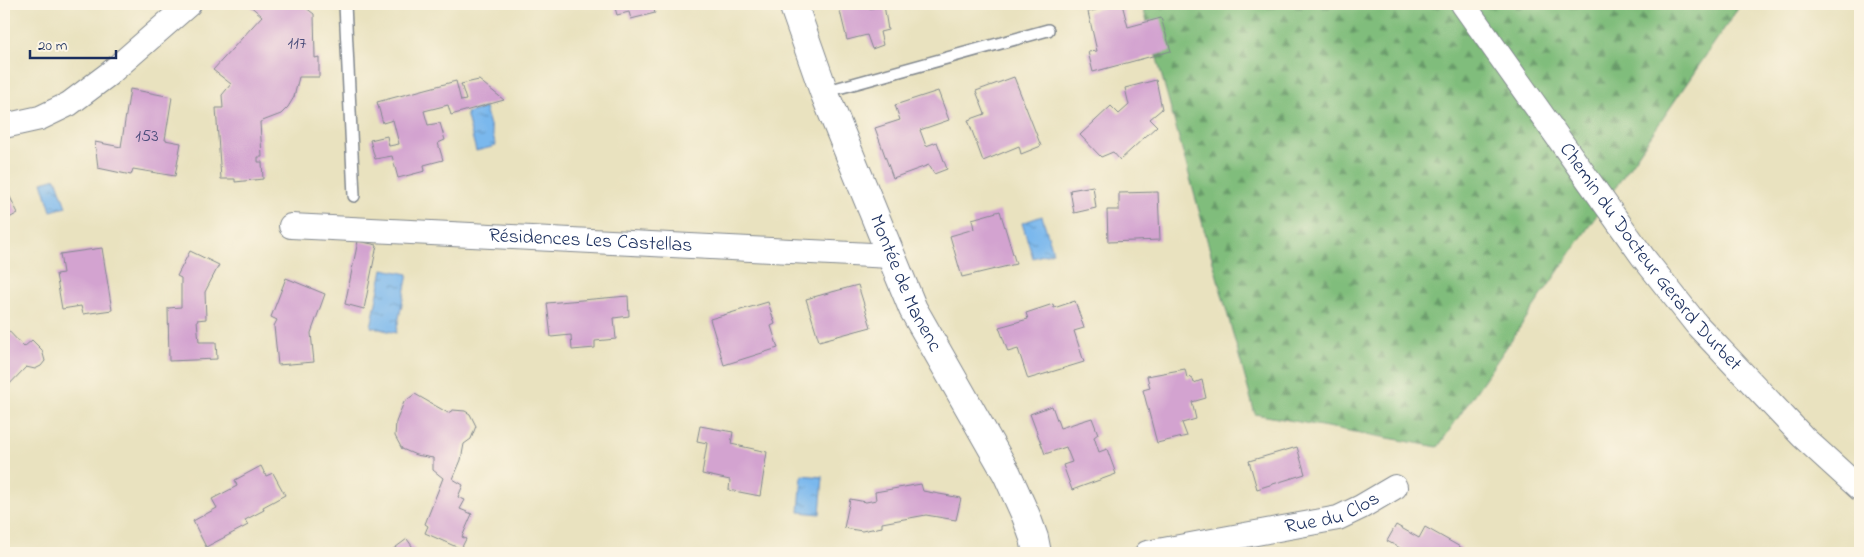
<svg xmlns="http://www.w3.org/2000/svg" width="1864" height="557" font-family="'Indie Flower',sans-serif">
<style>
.forest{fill:url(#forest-firs);stroke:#4e766d}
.water{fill:url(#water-ripples);stroke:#4a74a6}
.building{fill:#d3a3d0}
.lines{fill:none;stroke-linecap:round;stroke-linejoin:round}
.service-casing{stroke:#82888e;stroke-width:14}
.minor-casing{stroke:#82888e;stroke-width:26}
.tertiary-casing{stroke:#82888e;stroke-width:30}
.service{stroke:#fff;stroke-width:11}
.minor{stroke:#fff;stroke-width:24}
.tertiary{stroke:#fff;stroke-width:28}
.labels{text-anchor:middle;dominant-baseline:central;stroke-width:4;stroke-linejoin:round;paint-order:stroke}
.number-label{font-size:18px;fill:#494c7a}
.street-label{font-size:20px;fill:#1b2f5e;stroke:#fcf5e5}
</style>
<defs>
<pattern id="forest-firs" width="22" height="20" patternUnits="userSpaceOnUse" patternTransform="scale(1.25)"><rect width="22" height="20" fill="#80bd7c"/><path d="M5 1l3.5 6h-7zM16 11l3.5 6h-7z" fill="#689a69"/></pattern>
<pattern id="water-ripples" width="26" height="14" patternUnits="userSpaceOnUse" patternTransform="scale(1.25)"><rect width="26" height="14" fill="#7ab8ed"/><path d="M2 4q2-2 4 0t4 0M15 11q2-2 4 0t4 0" fill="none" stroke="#6396c3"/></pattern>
</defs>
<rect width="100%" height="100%" fill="#fcf5e5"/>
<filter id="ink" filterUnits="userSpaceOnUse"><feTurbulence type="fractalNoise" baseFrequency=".02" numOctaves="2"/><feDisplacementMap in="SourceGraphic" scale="10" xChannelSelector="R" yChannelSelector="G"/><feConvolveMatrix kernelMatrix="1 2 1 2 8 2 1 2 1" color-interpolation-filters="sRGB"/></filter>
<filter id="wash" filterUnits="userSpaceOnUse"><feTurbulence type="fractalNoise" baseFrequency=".0096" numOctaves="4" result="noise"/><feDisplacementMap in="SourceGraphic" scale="20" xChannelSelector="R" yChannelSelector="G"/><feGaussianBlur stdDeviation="1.12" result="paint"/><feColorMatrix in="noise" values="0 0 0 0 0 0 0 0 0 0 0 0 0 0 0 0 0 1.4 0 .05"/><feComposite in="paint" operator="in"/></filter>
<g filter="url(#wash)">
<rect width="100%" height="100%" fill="#e9e2bf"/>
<path class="forest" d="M1142,4H1741L1438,447L1255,414Z"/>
<path class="water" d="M485,108L496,146L476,151L466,113Z
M56,178L66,207L51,211L42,182Z
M1042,216L1053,252L1033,258L1022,223Z
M383,269L408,274L396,333L371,327Z
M802,475L823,477L820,514L799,512Z"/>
<g id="blocks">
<path class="building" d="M248,4H301L314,14L315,58L319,57V77H299L294,97L288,107L281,114L260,122L262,157H258V162H262L263,179L235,182V179H221L216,108H223L222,95L231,84L213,70L262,16Z
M614,4H652L655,13L631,19L629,12L617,15Z
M850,4H868L869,9L884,5L888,30L880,32L883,45L872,49L867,35L847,40L839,7Z
M1118,4H1122L1128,27L1161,18L1171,51L1093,72L1088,52L1097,51L1088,12Z
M1014,77L1041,146L1021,154L1019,146L983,161L968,120L985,114L976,91Z
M479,80L504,100L451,115L448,105L424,111L428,125L440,123L445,140L438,143L443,160L424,165L425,171L398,178L392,156L375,159L370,140L387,136L389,146L399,144L393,120L383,123L377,102L456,81L461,101L466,100L461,84Z
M1156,80L1162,109L1150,119L1157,126L1120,160L1113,152L1101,157L1080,135L1111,106L1119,114L1129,105L1125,88Z
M130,89L172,97L165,140L181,143L175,176L133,169L131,175L98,168L95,142L121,147Z
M938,91L949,120L920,130L926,146L937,142L947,169L934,174L929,165L893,178L875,128L900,120L895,105Z
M4,185L18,213L4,221Z
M1093,186L1096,208L1074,213L1070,190Z
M1158,192L1160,240L1108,242L1107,210H1119V193Z
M1000,211L1016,264L962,277L950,236L974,229L972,219Z
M358,241L377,245L364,309L345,304Z
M102,248L112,310L83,314L81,306L62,309L56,274L63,273L60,254Z
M190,251L219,265L205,292L206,319L197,320L199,342H216L217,359L169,361L168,308L181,307V278L177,276Z
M286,278L325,294L311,333L314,362L278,365L274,326L277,320L271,317Z
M858,285L871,327L819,341L806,299Z
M628,296L629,316L614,318L616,339L595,341V348L572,350L571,335L551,337L547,303Z
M1075,301L1084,328L1074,331L1084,362L1028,379L1018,349L1008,352L999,327L1028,319L1026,313L1053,304L1054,308Z
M768,302L775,324L771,326L778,348L724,365L710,319Z
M4,326L24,347L32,340L42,350L45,361L41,366L35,369L26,367L4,390Z
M1185,369L1187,378L1192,377L1194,383L1202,380L1206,398L1192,402L1196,419L1182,423L1187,436L1157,443L1143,390L1150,388L1147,376Z
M415,394L448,413L453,410L465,411L470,414L476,426L471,439L464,444L461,460L453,479L463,485L458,497L465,500L460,509L472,514L462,537L466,539L461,549L425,533L428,526L425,524L443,478L433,470V458L416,455L402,449L395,436L396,422L404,402Z
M1052,406L1060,428L1092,418L1098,434L1094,437L1099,452L1107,449L1116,474L1072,490L1063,465L1072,462L1066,447L1045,454L1030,414Z
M700,426L733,432L731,444L767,452L760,496L729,490L730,480L702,474L707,443L697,441Z
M1297,447L1305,474L1257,489L1249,461Z
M261,466L266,476L273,473L285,495L263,507L264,510L245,520L248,525L206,547L193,521L217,508L212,499L237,486L235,480Z
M921,484L923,491L961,498L956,520L926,515L882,523V527L862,531L844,528L850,499L866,502L876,500L875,492Z
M1396,525L1419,538L1425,527L1462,548L1459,553H1409L1387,541Z
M407,539L417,553H388Z"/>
</g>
</g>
<g filter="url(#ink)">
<use href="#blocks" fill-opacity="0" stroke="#82888e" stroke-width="1"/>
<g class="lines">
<g class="service-casing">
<path id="service" d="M345,4L354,196
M824,92L1048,30"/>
</g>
<g class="minor-casing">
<g id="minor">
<path id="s1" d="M1463,4L1643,257L1697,325L1803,437L1860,489"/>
<path d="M4,126L40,118L69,104L109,74L189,4"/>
<path id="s2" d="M291,226L891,256"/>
<path id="s3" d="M1147,553L1338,518L1361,507L1395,487"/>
</g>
</g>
<g class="tertiary-casing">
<g id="tertiary">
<path id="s4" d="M793,4L824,92L913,309L1007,474L1026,516L1034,538L1037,553"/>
</g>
</g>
<use href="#service" class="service"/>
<use href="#minor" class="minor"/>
<use href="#tertiary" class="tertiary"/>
</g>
</g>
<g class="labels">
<g class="number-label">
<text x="297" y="44">117</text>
<text x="147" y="137">153</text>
</g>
<g class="street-label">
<text stroke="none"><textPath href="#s2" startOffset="300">Résidences Les Castellas</textPath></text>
<text stroke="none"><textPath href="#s1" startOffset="315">Chemin du Docteur Gerard Durbet</textPath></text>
<text stroke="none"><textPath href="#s4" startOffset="301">Montée de Manenc</textPath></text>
<text stroke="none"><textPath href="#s3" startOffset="190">Rue du Clos</textPath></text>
</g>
</g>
<rect width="1864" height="557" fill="none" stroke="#fcf5e5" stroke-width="20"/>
<path d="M30 50v8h86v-8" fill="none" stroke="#1b2f5e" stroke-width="2.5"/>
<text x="38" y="50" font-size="15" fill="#1b2f5e" stroke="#fcf5e5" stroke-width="4" paint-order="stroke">20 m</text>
</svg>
